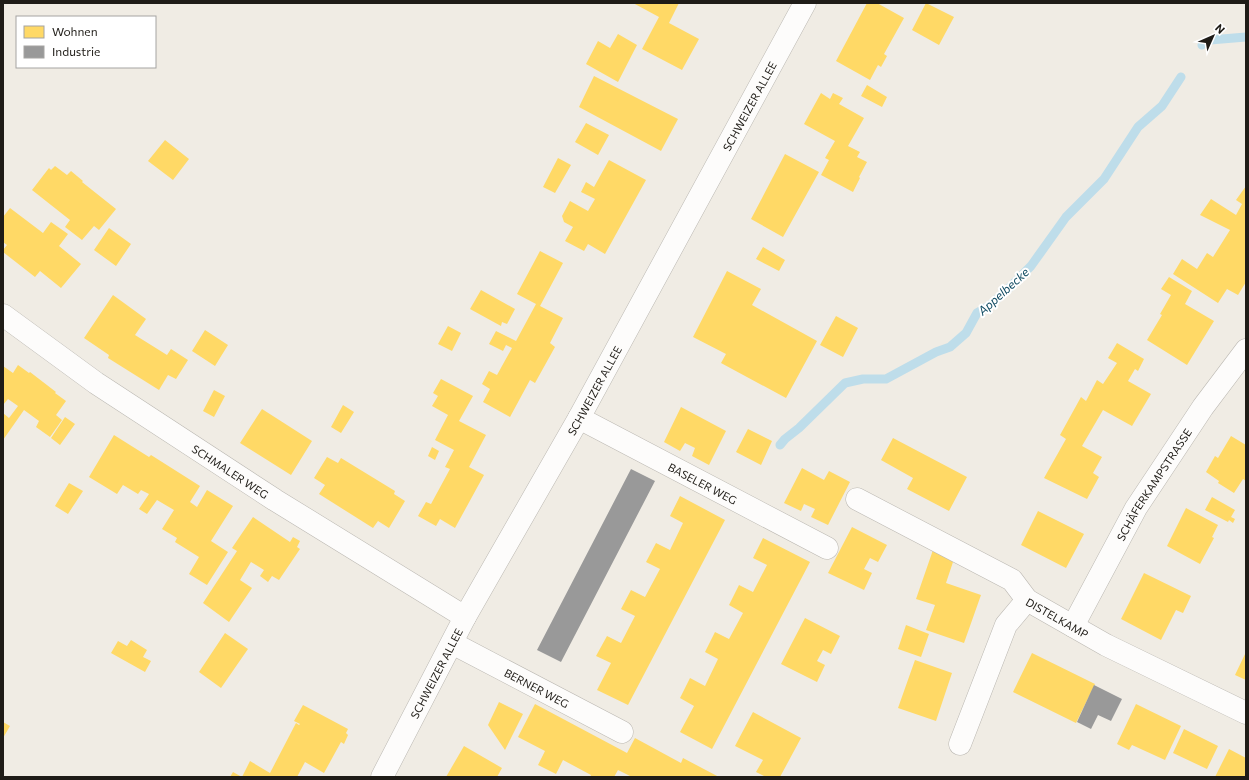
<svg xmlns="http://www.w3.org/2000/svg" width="1249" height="780" font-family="Commissioner,sans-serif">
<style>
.homes{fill:#ffd966}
.industry{fill:#999}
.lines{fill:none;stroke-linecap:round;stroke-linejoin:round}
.stream{stroke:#beddea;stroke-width:9}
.minor-casing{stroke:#bbb8b2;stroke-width:23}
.minor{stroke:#fdfcfb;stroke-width:22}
.labels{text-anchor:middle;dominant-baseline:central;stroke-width:4;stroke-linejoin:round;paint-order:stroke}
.street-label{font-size:11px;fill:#1f1c17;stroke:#fff}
.water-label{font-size:12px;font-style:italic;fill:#0d4960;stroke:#fff}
</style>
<rect width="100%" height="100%" fill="#f0ece4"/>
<path class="homes" d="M633,3H679L669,23L699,39L682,70L642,49L659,17Z
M867,3H877L904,18L884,54L887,56L881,67L878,65L870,80L836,61Z
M926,3L954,17L939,45L912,30Z
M618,34L637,45L618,82L586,64L598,41L610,48Z
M594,76L678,119L661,151L579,107Z
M867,85L887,97L882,107L861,96Z
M821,93L830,99L833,93L843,98L839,104L864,118L848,146L860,152L857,157L867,162L859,177L860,178L853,192L821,175L829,160L825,158L835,141L804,124Z
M586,123L609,135L598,155L575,142Z
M165,140L189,159L173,180L148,161Z
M785,154L819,172L783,237L751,219Z
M558,158L571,165L555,193L543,187Z
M609,160L646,180L605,254L588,244L584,251L565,241L573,227L564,222L562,216L570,201L588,211L595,199L581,192L586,182L594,187Z
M55,166L67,175L71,171L83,181L82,182L116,209L99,230L94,226L82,240L65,227L70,220L32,190L49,168L51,170Z
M1246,186V282L1238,295L1227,289L1218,303L1173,274L1182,259L1197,269L1207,253L1213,257L1230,230L1200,215L1211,199L1236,215L1242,204L1236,200Z
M10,208L43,233L51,222L68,234L59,246L81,264L61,288L40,271L35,277L3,252V250L7,245L3,242V217Z
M109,228L131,244L116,266L94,250Z
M763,247L785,260L779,271L756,259Z
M540,251L563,263L540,306L563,318L550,343L555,347L535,383L530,380L510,417L483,402L490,389L482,384L489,371L497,375L512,348L506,345L503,351L489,344L496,331L516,341L536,304L517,294Z
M727,271L761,289L752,305L817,341L786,398L721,363L726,354L693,337Z
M1169,277L1192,291L1185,304L1214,321L1187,365L1147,340L1162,315L1160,314L1171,295L1161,289Z
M481,290L515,309L507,324L502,322L501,326L470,309Z
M113,295L146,319L135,335L167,355L171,349L188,360L176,379L168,375L159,390L108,358L109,355L84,338Z
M836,316L858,328L843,357L820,345Z
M448,326L461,333L452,351L438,344Z
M205,330L228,345L215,366L192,351Z
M1117,343L1144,359L1138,371L1135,369L1128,381L1151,394L1132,426L1103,410L1082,446L1102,457L1093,473L1099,477L1087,499L1044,478L1066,439L1060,435L1081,397L1086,401L1097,380L1103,384L1117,363L1108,358Z
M18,365L29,373L30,372L56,392L55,393L66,401L56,415L62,420L50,437L36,427L39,421L24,410L3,440V413L9,418L18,406L8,399L3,405V366L13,373Z
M441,379L473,396L459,421L486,435L469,467L484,475L455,528L440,519L436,526L418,516L426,502L431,504L450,469L445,467L454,450L435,440L448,415L432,406L438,396L433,393Z
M214,390L225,396L214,417L203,411Z
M343,405L354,412L341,433L331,427Z
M681,407L726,431L709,465L692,456L695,448L685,443L680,451L664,442Z
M262,409L312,441L291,475L240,443Z
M65,417L75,424L60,445L51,438Z
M748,429L772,441L761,465L736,452Z
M114,435L149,457L151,455L200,486L190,502L197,507L207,490L233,506L211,541L228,552L207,585L189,574L199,557L175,542L177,538L162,529L174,510L157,500L147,514L139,509L149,494L141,490L138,494L123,485L117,494L89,477Z
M1231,436L1246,445V481L1243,479L1234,493L1218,483L1219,481L1206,472L1215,456L1218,458Z
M893,438L967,477L949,511L907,489L913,478L881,460Z
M432,447L439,451L435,460L428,456Z
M327,457L338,463L341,458L395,491L394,494L405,501L389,528L378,521L373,528L319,494L325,485L314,478Z
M802,468L824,480L829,471L850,482L828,525L811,517L815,509L804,504L801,511L784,503Z
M69,483L83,491L68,514L55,506Z
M680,496L725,520L628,705L597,690L611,663L596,656L607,636L621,643L635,616L621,609L631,590L645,597L660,569L646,562L656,543L670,550L683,523L670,516Z
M1212,497L1235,510L1231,517L1235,519L1233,523L1229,520L1228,522L1205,510Z
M1186,508L1218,525L1212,537L1214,538L1200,564L1167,546Z
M1038,511L1084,534L1066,568L1021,545Z
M253,517L290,542L293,537L300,541L297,547L300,549L279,580L272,576L268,582L260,576L264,570L251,562L240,580L252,588L229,622L203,603L237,551L232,548Z
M852,527L887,545L878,562L870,558L864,569L872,573L864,590L828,573Z
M763,538L810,562L712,749L680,732L694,706L680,698L690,678L705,686L718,659L705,652L715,632L729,639L743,613L729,605L739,585L753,592L767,565L753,558Z
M933,550L954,559L946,583L981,595L964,643L926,630L935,605L916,599Z
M1144,573L1191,596L1183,613L1176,610L1161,640L1121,619Z
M805,618L840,636L831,654L823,650L817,661L825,665L817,682L781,664Z
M906,625L929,634L921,657L898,649Z
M225,633L248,649L221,688L199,672Z
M131,640L147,650L143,657L151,661L145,672L111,653L118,641L127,646Z
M1246,652V680L1235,675Z
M1032,653L1095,684L1076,723L1013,692Z
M915,660L952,673L936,721L898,708Z
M499,702L523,714L505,750L488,725Z
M535,704L627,753L635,738L681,763L683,758L719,777H632L618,770L614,777H590L591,775L563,760L556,774L538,765L545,751L518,737Z
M1136,704L1181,726L1165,760L1132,745L1129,750L1117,744Z
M303,705L348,729L346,733L348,735L344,744L341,742L324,773L305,762L297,777H230L233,772L242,777L250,761L270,773L296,723L299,725L300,724L294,721Z
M753,712L801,738L780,777H766L756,772L763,760L735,746Z
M3,722L10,726L3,738Z
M1184,729L1218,746L1207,769L1173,753Z
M464,746L502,768L497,777H446Z
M1229,749L1246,758V777H1215Z"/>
<path class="industry" d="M631,469L655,481L561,662L537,650Z
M1094,685L1122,699L1111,721L1098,715L1091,729L1077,722Z"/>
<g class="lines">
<path class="stream" d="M1202,45L1206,42L1210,40L1246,37
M780,445L785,439L799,428L845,383L863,379H886L936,352L950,347L966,333L977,313L989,306L1008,289L1031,266L1066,217L1104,179L1138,127L1162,106L1181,77"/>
<g class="minor-casing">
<g id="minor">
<path id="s1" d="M3,315L96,383L275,500L465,617"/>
<path id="s2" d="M579,418L827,548"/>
<path id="s3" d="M857,499L1012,580L1027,600L1106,645L1246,713"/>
<path id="s4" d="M1073,626L1136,508L1203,407L1246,350"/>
<path id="s5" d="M452,643L622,732"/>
<path d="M960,744L1006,625L1027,600"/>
<path id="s6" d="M382,777L465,617L579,418L805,3"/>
</g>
</g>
<use href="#minor" class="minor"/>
</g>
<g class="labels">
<g class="street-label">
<text stroke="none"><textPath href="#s6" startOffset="765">SCHWEIZER ALLEE</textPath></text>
<text stroke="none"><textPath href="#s6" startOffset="441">SCHWEIZER ALLEE</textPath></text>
<text stroke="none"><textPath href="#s1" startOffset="276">SCHMALER WEG</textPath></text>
<text stroke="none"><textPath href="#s2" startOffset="140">BASELER WEG</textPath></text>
<text stroke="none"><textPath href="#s4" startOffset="163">SCHÄFERKAMPSTRASSE</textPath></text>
<text stroke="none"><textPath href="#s3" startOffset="235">DISTELKAMP</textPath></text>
<text stroke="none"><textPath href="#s6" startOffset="117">SCHWEIZER ALLEE</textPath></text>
<text stroke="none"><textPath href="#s5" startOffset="96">BERNER WEG</textPath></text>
</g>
<g class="water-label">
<text transform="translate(1003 291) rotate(-42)">Appelbecke</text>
</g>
</g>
<rect width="1249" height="780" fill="none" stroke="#1f1c17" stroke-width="8"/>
<rect x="16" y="16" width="140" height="52" fill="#ffffff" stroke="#a5a4a2"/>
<rect x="24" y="26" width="20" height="12" fill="#ffd966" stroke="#a5a4a2"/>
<text x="52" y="36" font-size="12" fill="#1f1c17">Wohnen</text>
<rect x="24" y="46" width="20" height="12" fill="#999999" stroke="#a5a4a2"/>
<text x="52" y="56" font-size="12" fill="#1f1c17">Industrie</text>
<g transform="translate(1213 36) rotate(45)" stroke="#ffffff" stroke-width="3" paint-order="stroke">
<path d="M0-3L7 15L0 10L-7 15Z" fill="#1f1c17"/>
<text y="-6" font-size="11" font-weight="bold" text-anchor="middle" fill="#1f1c17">N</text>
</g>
</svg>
